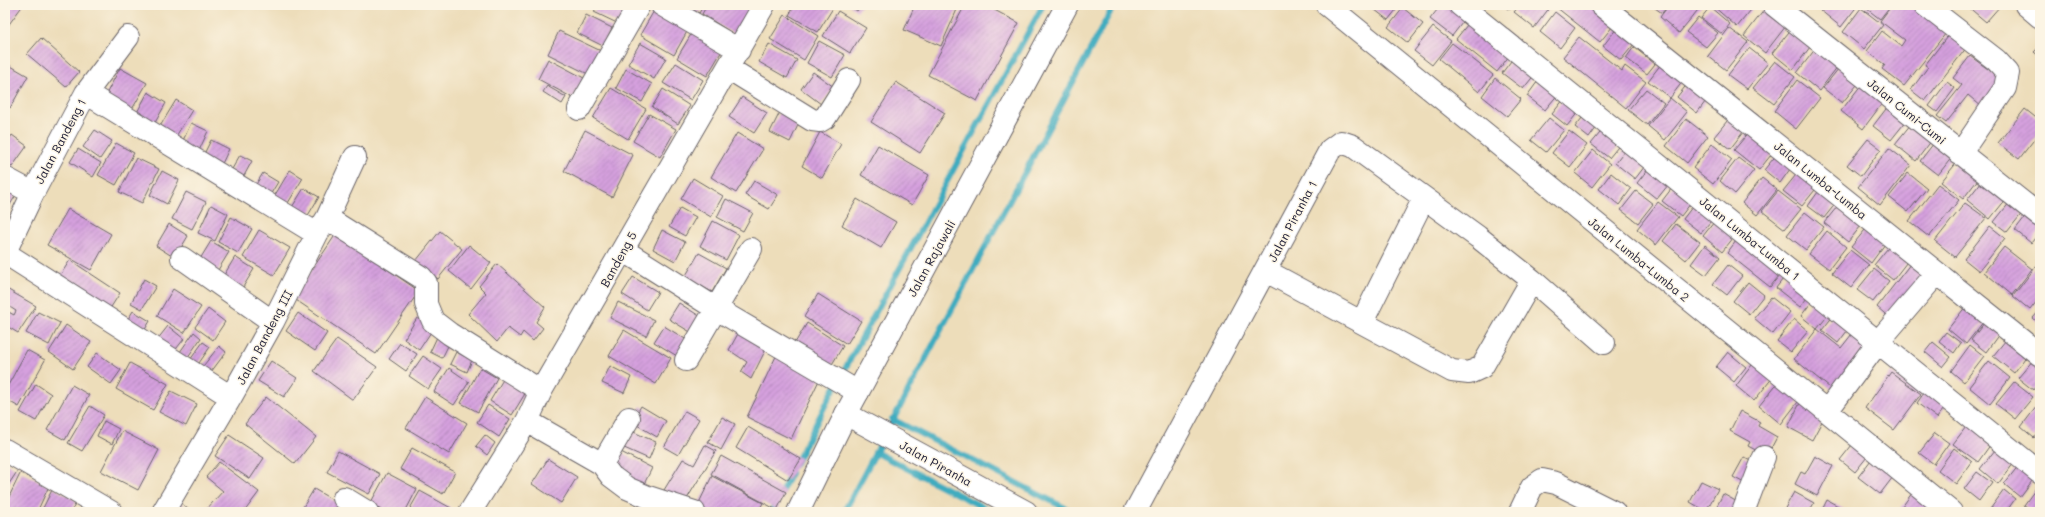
<svg xmlns="http://www.w3.org/2000/svg" width="2045" height="517" font-family="Mali,sans-serif">
<style>
.lines{fill:none;stroke-linecap:round;stroke-linejoin:round}
.stream{stroke:#40acbf;stroke-width:6}
.building{fill:url(#building-hatch)}
.minor-casing{stroke:#696367;stroke-width:24}
.secondary-casing{stroke:#696367;stroke-width:24}
.minor{stroke:#fff;stroke-width:22}
.secondary{stroke:#fff;stroke-width:22}
.labels{text-anchor:middle;dominant-baseline:central;stroke-width:3;stroke-linejoin:round;paint-order:stroke}
.street-label{font-size:12px;fill:#22223b;stroke:#fcf5e5}
</style>
<defs>
<pattern id="building-hatch" width="6" height="6" patternUnits="userSpaceOnUse"><rect width="6" height="6" fill="#d5a0de"/><path d="M-1 1l2-2M0 6l6-6M5 7l2-2" fill="none" stroke="#ac82b5"/></pattern>
</defs>
<rect width="100%" height="100%" fill="#fcf5e5"/>
<filter id="ink" filterUnits="userSpaceOnUse"><feTurbulence type="fractalNoise" baseFrequency=".025" numOctaves="2"/><feDisplacementMap in="SourceGraphic" scale="8" xChannelSelector="R" yChannelSelector="G"/><feConvolveMatrix kernelMatrix="1 2 1 2 8 2 1 2 1" color-interpolation-filters="sRGB"/></filter>
<filter id="wash" filterUnits="userSpaceOnUse"><feTurbulence type="fractalNoise" baseFrequency=".012" numOctaves="4" result="noise"/><feDisplacementMap in="SourceGraphic" scale="16" xChannelSelector="R" yChannelSelector="G"/><feGaussianBlur stdDeviation="0.9" result="paint"/><feColorMatrix in="noise" values="0 0 0 0 0 0 0 0 0 0 0 0 0 0 0 0 0 1.4 0 .05"/><feComposite in="paint" operator="in"/></filter>
<g filter="url(#wash)">
<rect width="100%" height="100%" fill="#edddba"/>
<g class="lines">
<path class="stream" d="M892,419L1073,512
M875,452L992,512
M795,465L827,402L1043,5
M771,512L791,473
M844,512L1114,5"/>
</g>
<g id="blocks">
<path class="building" d="M5,5H23L7,27L5,25Z
M597,5H629L619,24L594,12Z
M684,5H704L699,13Z
M707,5H755L737,36L702,14Z
M795,5H828L833,8L818,32L789,15Z
M849,5H862L857,11Z
M915,5H959L941,46L904,30Z
M965,5H985L1019,23L977,101L928,75Z
M1371,5H1400L1388,20L1370,6Z
M1441,5H1458L1469,14L1452,36L1430,19Z
M1503,5H1513L1509,10Z
M1520,5H1547L1550,7L1534,28L1514,12Z
M1557,5H1594L1617,21L1600,42L1556,7Z
M1651,5H1669L1662,13Z
M1669,5H1702L1679,33L1660,17Z
M1712,5H1755L1737,27Z
M1768,5L1789,22L1765,53L1744,36Z
M1814,5H1858L1841,27Z
M1862,5H1891L1880,19Z
M1892,5H1921L1950,28L1904,86L1882,69L1885,65L1867,51L1882,31L1901,46L1905,40L1880,21Z
M1966,5H2001L1986,22Z
M1710,7L1730,24L1722,34L1701,18Z
M1403,8L1423,24L1408,43L1388,27Z
M1861,8L1883,25L1864,49L1843,32Z
M655,9L689,28L674,55L640,35Z
M838,11L866,28L850,53L823,36Z
M1555,12L1575,28L1560,48L1540,32Z
M586,15L612,28L603,46L577,33Z
M785,15L818,36L804,60L770,39Z
M1698,17L1718,33L1706,47L1686,32Z
M1471,20L1512,52L1497,72L1456,39Z
M1621,23L1639,38L1621,60L1603,46Z
M1433,27L1451,41L1432,65L1414,51Z
M1793,27L1813,43L1793,70L1772,53Z
M1729,28L1748,42L1726,70L1708,56Z
M559,31L601,51L590,75L548,54Z
M693,31L723,49L707,76L677,58Z
M1950,33L1967,47L1925,101L1911,90L1928,67L1925,65Z
M1579,37L1622,71L1625,66L1646,82L1626,108L1563,57Z
M41,38L79,72L66,87L27,54Z
M819,41L845,55L832,77L807,63Z
M640,43L666,58L654,79L628,64Z
M1452,43L1493,75L1479,92L1439,59Z
M769,44L797,60L787,78L759,62Z
M1819,44L1841,62L1819,91L1797,73Z
M2040,46V57L2034,52Z
M1634,47L1655,64L1647,74L1626,58Z
M1749,48L1768,63L1747,89L1728,75Z
M1970,56L2003,80L1982,107L1968,95L1946,123L1937,116L1962,85L1953,78Z
M1514,57L1535,74L1523,89L1502,73Z
M548,59L584,78L573,98L538,79Z
M1665,59L1686,77L1670,98L1648,81Z
M1775,61L1795,77L1774,104L1753,88Z
M676,63L703,80L691,100L663,83Z
M1843,63L1862,79L1842,103L1823,88Z
M9,65L28,76L10,108L5,105V72Z
M120,68L147,83L130,113L104,98Z
M626,69L652,84L642,102L616,88Z
M813,72L834,87L821,104L801,89Z
M1495,78L1521,99L1507,116L1482,96Z
M1540,78L1559,93L1545,110L1527,96Z
M1797,80L1820,98L1796,129L1774,111Z
M1865,80L1887,97L1863,129L1841,111Z
M896,82L945,113L920,153L871,122Z
M1947,82L1955,88L1937,112L1929,106Z
M1688,83L1708,98L1697,113L1677,97Z
M547,86L566,97L562,104L543,92Z
M611,88L646,109L628,139L593,118Z
M663,89L690,106L678,124L652,107Z
M1646,89L1664,103L1647,125L1628,110Z
M148,92L166,103L152,128L134,118Z
M742,97L767,113L754,133L729,117Z
M1670,98L1687,112L1665,140L1648,126Z
M1564,99L1579,111L1567,126L1552,114Z
M176,100L192,110L175,138L159,128Z
M1889,105L1907,120L1891,140L1873,126Z
M2025,109L2040,121V132L2019,159L1998,143Z
M780,112L800,121L790,142L770,132Z
M1586,113L1599,124L1589,138L1575,127Z
M649,114L676,129L660,157L633,141Z
M1732,115L1747,127L1730,149L1714,137Z
M1549,118L1564,130L1546,152L1531,140Z
M1686,119L1708,136L1687,163L1666,146Z
M191,123L208,131L197,155L180,147Z
M1911,124L1932,140L1916,161L1895,144Z
M1604,128L1622,142L1609,158L1591,144Z
M95,130L112,141L100,159L83,147Z
M585,130L633,155L612,197L564,171Z
M1569,131L1587,145L1570,167L1552,153Z
M1750,131L1775,150L1759,170L1734,150Z
M820,132L841,144L822,178L802,166Z
M737,133L763,149L736,193L711,177Z
M12,135L27,146L12,167L5,161V145Z
M1868,139L1881,149L1861,176L1847,165Z
M211,140L229,149L218,172L200,162Z
M116,143L134,153L116,185L98,175Z
M1934,143L1952,157L1938,175L1920,161Z
M1712,144L1732,160L1713,184L1693,168Z
M878,145L929,175L912,205L861,175Z
M1628,146L1648,162L1635,179L1615,163Z
M1889,148L1911,165L1880,205L1858,187Z
M78,149L101,163L93,177L70,162Z
M1593,150L1610,164L1592,187L1575,173Z
M1778,153L1793,165L1780,183L1764,170Z
M240,155L252,161L239,185L227,178Z
M136,158L159,169L142,203L119,192Z
M1738,158L1754,170L1735,194L1720,181Z
M1958,161L1979,178L1963,199L1941,182Z
M1652,164L1672,180L1657,199L1637,183Z
M290,170L303,178L285,208L272,200Z
M1800,170L1819,185L1802,206L1783,191Z
M162,171L179,180L167,204L150,195Z
M263,173L278,182L267,200L252,191Z
M1611,173L1631,189L1619,205L1599,189Z
M1908,173L1927,188L1908,212L1889,197Z
M693,178L723,196L711,217L681,199Z
M1762,178L1777,190L1757,215L1742,203Z
M754,181L778,195L769,209L745,195Z
M1982,181L2006,199L1990,219L1967,200Z
M1675,184L1694,199L1681,216L1662,201Z
M1938,184L1959,200L1929,237L1909,221Z
M1823,185L1840,198L1824,218L1808,206Z
M5,188L16,195L5,213Z
M304,188L319,197L304,222L289,212Z
M1636,191L1653,204L1638,223L1621,210Z
M1778,191L1801,209L1785,229L1762,211Z
M186,192L206,202L192,229L172,219Z
M726,199L753,213L743,231L717,217Z
M857,199L896,222L881,248L842,225Z
M1658,202L1678,217L1656,245L1637,229Z
M1696,202L1715,216L1701,233L1683,219Z
M1841,202L1865,221L1848,242L1824,223Z
M2010,202L2023,212L2007,232L1994,222Z
M1965,203L1986,218L1955,257L1935,241Z
M211,205L228,214L215,241L198,233Z
M680,208L696,217L685,236L669,227Z
M68,209L111,234L91,270L47,245Z
M1805,212L1824,227L1806,250L1787,235Z
M2028,213L2040,223V232L2031,243L2015,230Z
M231,217L252,229L238,253L218,242Z
M1718,217L1738,232L1722,252L1703,236Z
M713,221L739,235L726,260L700,246Z
M169,224L188,236L175,258L156,246Z
M1676,224L1700,242L1686,260L1663,241Z
M1869,225L1888,240L1871,263L1851,247Z
M1990,226L2005,238L1979,271L1964,259Z
M259,230L290,248L274,275L243,257Z
M662,230L685,242L675,261L653,249Z
M440,231L462,249L438,279L416,261Z
M1827,231L1846,247L1829,269L1809,254Z
M336,234L419,291L376,354L293,298Z
M1739,237L1784,270L1770,287L1727,253Z
M211,241L229,252L215,275L197,264Z
M1892,243L1910,258L1893,280L1874,265Z
M469,245L491,263L471,289L449,271Z
M1705,245L1720,257L1706,275L1691,264Z
M2004,247L2032,269L2012,295L1984,272Z
M1850,250L1869,265L1851,288L1832,273Z
M699,253L726,268L712,292L685,277Z
M235,257L254,269L240,292L221,280Z
M1914,259L1929,271L1891,319L1877,307Z
M70,260L120,293L106,315L56,282Z
M497,264L545,307L536,322L543,328L533,341L523,332L520,337L508,328L497,342L468,314L486,293L479,286Z
M2038,264L2040,266V297L2030,310L2013,296Z
M1728,265L1742,276L1727,295L1713,284Z
M1874,269L1889,281L1873,302L1857,290Z
M1786,275L1810,294L1800,307L1776,288Z
M633,277L658,292L647,310L622,294Z
M144,279L156,286L142,309L131,303Z
M1748,282L1764,295L1749,314L1733,301Z
M5,288L36,306L18,333L5,325V310L14,315L16,311L5,304Z
M173,289L201,307L184,333L157,316Z
M818,294L861,321L847,344L804,317Z
M1771,297L1790,312L1773,334L1754,318Z
M1813,300L1830,313L1817,329L1801,316Z
M618,302L654,320L646,336L610,318Z
M679,303L701,317L692,333L669,319Z
M1966,306L1984,321L1966,344L1948,329Z
M208,309L225,322L213,340L195,327Z
M2040,310V324L2033,318Z
M133,311L150,321L140,338L123,327Z
M38,312L60,323L49,345L26,333Z
M298,313L327,333L315,351L286,331Z
M1834,315L1850,327L1838,343L1822,330Z
M417,318L433,329L419,350L404,339Z
M1988,318L2002,330L1986,352L1971,340Z
M1794,319L1808,331L1791,352L1777,341Z
M807,323L843,346L831,366L795,343Z
M66,325L91,342L73,369L49,352Z
M168,326L184,339L169,358L153,345Z
M664,326L687,340L677,356L654,342Z
M1817,329L1841,348L1855,330L1873,343L1835,392L1794,359Z
M624,330L671,358L656,384L609,356Z
M740,330L767,347L751,379L741,372L747,362L729,350Z
M194,332L201,338L183,364L175,359Z
M1946,332L1961,343L1954,353L1939,341Z
M2010,335L2030,351L2014,373L1993,356Z
M437,337L449,344L442,358L430,352Z
M337,339L377,367L353,400L314,371Z
M203,342L210,347L197,366L190,360Z
M1933,342L1951,357L1943,367L1925,352Z
M400,343L417,354L406,371L389,359Z
M1970,345L1984,356L1964,382L1951,371Z
M219,346L226,352L208,376L200,370Z
M27,350L45,360L19,407L5,399V391Z
M779,350L823,372L791,439L747,417Z
M456,352L472,360L467,372L450,364Z
M1728,352L1746,367L1734,382L1716,367Z
M97,353L121,370L111,384L87,367Z
M423,356L442,369L428,389L409,376Z
M1758,357L1777,372L1754,401L1736,386Z
M2034,359L2040,364V381L2033,390L2018,378Z
M271,361L297,378L284,397L258,381Z
M1989,361L2010,378L1990,404L1969,387Z
M130,363L168,384L153,410L116,389Z
M610,366L631,377L624,393L602,383Z
M449,368L469,382L454,405L434,392Z
M480,368L497,378L478,412L461,403Z
M1891,372L1921,394L1894,430L1865,408Z
M504,378L526,392L512,415L490,401Z
M1779,381L1801,398L1781,424L1759,406Z
M2014,382L2033,397L2015,419L1996,404Z
M36,384L51,394L36,421L20,412Z
M72,385L89,395L65,440L47,430Z
M1928,387L1949,402L1937,418L1917,403Z
M171,391L197,404L186,426L159,412Z
M266,397L316,437L295,464L245,424Z
M425,397L467,423L449,454L406,428Z
M1802,399L1827,412L1812,440L1788,427Z
M2040,402V430L2034,438L2021,427Z
M488,405L510,419L499,437L477,422Z
M90,406L104,415L82,451L68,443Z
M641,406L666,421L657,437L632,422Z
M685,411L699,419L678,455L664,447Z
M1740,411L1760,422L1758,426L1777,437L1767,456L1748,446L1750,442L1730,431Z
M722,417L735,424L721,450L708,442Z
M1972,419L1996,437L1978,462L1953,444Z
M104,421L119,429L112,444L97,436Z
M748,427L801,459L788,480L736,448Z
M629,430L656,442L649,459L622,447Z
M122,431L159,450L138,490L101,471Z
M1935,433L1949,443L1934,464L1919,453Z
M229,435L264,458L250,479L215,456Z
M485,435L495,443L487,455L476,446Z
M1856,440L1871,452L1855,472L1840,460Z
M705,445L716,451L685,502L664,490L683,459L694,465Z
M1999,445L2017,459L1998,484L1980,469Z
M412,448L455,472L443,494L400,469Z
M1954,448L1972,462L1956,484L1938,470Z
M338,451L380,474L369,494L327,472Z
M621,452L652,468L642,488L611,472Z
M721,456L786,492L777,510L711,474Z
M1815,456L1833,466L1817,496L1795,484L1801,472L1805,474Z
M1874,456L1896,473L1880,494L1858,477Z
M1744,457L1757,464L1746,484L1733,477Z
M548,459L577,477L561,503L532,484Z
M5,462L18,470L5,490Z
M219,462L259,492L244,512H204L223,491L206,477Z
M2019,465L2035,477L2020,497L2004,484Z
M21,472L49,486L37,512H5V505Z
M1977,472L1992,483L1979,501L1964,489Z
M387,473L417,489L405,512H385L370,504Z
M712,476L763,503L758,512H702L696,509Z
M1701,481L1718,489L1706,511L1690,502Z
M2040,483V512H2034L2024,505Z
M53,488L77,501L71,512H41Z
M314,489L353,512H300Z
M1915,489L1940,512L1899,511Z
M2004,490L2015,499L2006,512H1988Z
M420,491L451,508L448,512H408Z
M1794,492L1814,503L1809,512H1783Z
M1723,494L1741,504L1737,512H1714Z
M1827,500L1849,512H1821Z
M180,502L191,512H171Z"/>
</g>
</g>
<g filter="url(#ink)">
<use href="#blocks" fill-opacity="0" stroke="#696367" stroke-width="1"/>
<g class="lines">
<g class="minor-casing">
<path id="minor" d="M662,5L739,50
M1327,5L1951,512
M1460,5L2040,473
M1601,5L2040,355
M1774,5L2040,216
M1925,5L1996,60L2008,73L2005,88L1960,154
M2026,5L2040,17
M728,68L812,120L820,121L825,118L849,80
M86,93L317,234
M579,109L639,5
M5,178L33,193
M327,218L421,277L426,283V304L433,321L450,334L541,391
M623,250L715,308L858,392
M5,252L33,193L86,93L128,37
M5,253L231,397
M182,258L273,322
M1266,271L1452,371L1469,373L1482,367L1532,280
M1362,322L1424,198
M686,360L751,249
M1827,411L1879,341L1937,273
M846,414L1026,512
M527,421L602,464L611,476L627,488L648,497L694,512
M5,450L111,512
M602,464L629,418
M344,498L367,512
M163,512L231,397L273,322L317,234L327,218L355,157
M470,512L527,421L541,391L764,5
M1135,512L1330,150L1341,142L1353,146L1478,237L1532,280L1604,343
M1520,512L1532,487L1542,480L1556,483L1614,512
M1743,512L1764,457"/>
</g>
<g class="secondary-casing">
<path id="secondary" d="M798,512L846,414L1067,5"/>
</g>
<use href="#minor" class="minor"/>
<use href="#secondary" class="secondary"/>
</g>
</g>
<g class="labels">
<g class="street-label">
<text transform="translate(1907 111) rotate(39)">Jalan Cumi-Cumi</text>
<text transform="translate(60 141) rotate(-62)">Jalan Bandeng 1</text>
<text transform="translate(1821 180) rotate(39)">Jalan Lumba-Lumba</text>
<text transform="translate(1292 221) rotate(-62)">Jalan Piranha 1</text>
<text transform="translate(1750 238) rotate(39)">Jalan Lumba-Lumba 1</text>
<text transform="translate(931 258) rotate(-61)">Jalan Rajawali</text>
<text transform="translate(618 259) rotate(-61)">Bandeng 5</text>
<text transform="translate(1639 259) rotate(39)">Jalan Lumba-Lumba 2</text>
<text transform="translate(264 337) rotate(-62)">Jalan Bandeng III</text>
<text transform="translate(936 463) rotate(29)">Jalan Piranha</text>
</g>
</g>
<rect width="2045" height="517" fill="none" stroke="#fcf5e5" stroke-width="20"/>
</svg>
